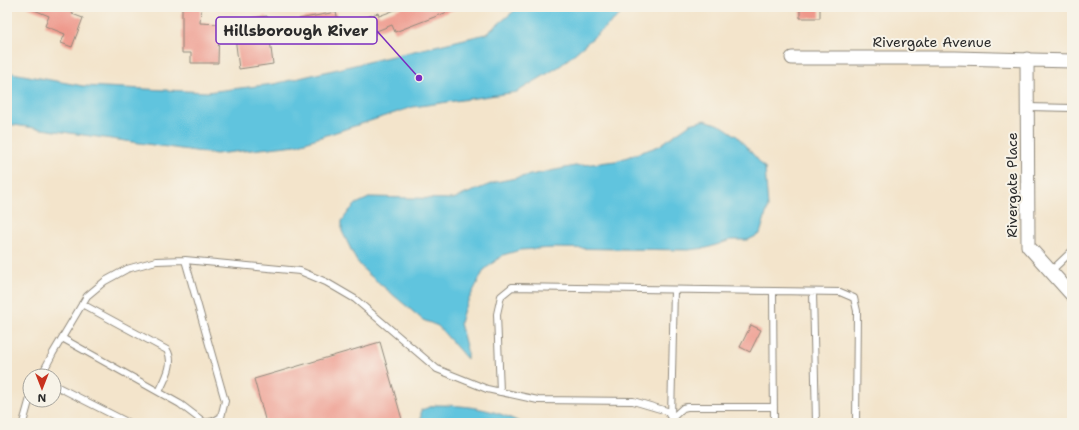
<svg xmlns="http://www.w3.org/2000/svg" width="1079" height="430" font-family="'Shantell Sans',sans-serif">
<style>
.water{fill:#60c4de;stroke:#467884}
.building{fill:#ee988b}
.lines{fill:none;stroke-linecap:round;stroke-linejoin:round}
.service-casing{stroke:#8f887b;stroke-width:8}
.minor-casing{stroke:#8f887b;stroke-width:15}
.service{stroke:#fff;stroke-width:6}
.minor{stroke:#fff;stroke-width:13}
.labels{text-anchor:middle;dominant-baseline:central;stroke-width:4;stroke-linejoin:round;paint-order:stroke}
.street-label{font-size:14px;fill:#2b2b2b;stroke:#f7f3e8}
.leader{fill:none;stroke:#7b2cbf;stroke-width:1.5}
.callout-dot{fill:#7b2cbf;stroke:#f7f3e8;stroke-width:1.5}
.callout{fill:#f7f3e8;stroke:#7b2cbf;stroke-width:1.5}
.callout-label{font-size:15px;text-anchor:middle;font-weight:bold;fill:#2b2b2b}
</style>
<rect width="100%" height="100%" fill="#f7f3e8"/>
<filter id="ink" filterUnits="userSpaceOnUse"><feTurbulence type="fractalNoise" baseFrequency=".025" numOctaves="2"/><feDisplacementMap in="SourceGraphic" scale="8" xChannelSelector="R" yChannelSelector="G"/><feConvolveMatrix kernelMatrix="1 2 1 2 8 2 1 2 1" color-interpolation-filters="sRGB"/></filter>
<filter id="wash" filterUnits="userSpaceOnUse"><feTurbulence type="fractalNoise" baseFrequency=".012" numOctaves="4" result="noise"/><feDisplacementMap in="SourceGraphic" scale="16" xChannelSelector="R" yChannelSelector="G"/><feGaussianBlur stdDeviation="0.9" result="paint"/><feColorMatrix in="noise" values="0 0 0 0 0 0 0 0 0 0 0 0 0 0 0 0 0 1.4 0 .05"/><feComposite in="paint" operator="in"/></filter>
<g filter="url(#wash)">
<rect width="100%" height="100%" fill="#f3e4cb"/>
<path class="water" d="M519,7H629L560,66L517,92L413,107L296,145L216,154L7,124V72L83,86L207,92L274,84L486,34Z
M705,120L722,126L737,136L765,168L768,207L760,234L748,240H731L707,248L688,250L553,248L520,250L503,255L484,270L464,309L460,323L467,350V359L438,326L423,320L366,272L356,260L342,231V221L349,211L356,204L371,197L453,199L496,182L575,166L616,161L659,146L690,124Z
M436,405C466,405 495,409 521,423H421V410Z"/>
<g id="blocks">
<path class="building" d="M27,7H75L72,14L83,18L72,47L61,43L65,34L45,26L49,16Z
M182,7H201L200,23L219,24L218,63H191V53H182Z
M403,7H457L458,8L395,32L392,25L361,37L355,21L378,13L379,16Z
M800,7H820V18H800Z
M336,12L338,21L328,23L330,33L313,37L310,27L301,29L299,19Z
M267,16L273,64L239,69L233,21Z
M751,325L761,330L750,352L740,347Z
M380,342L403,423H266L254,379Z"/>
</g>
</g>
<g filter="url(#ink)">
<use href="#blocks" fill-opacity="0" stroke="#8f887b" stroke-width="1"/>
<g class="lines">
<g class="service-casing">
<path id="service" d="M1028,107L1072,108
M185,260L300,271L326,282L355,299L437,369L487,389L538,400L633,401L667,411L674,423
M1051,271L1072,251
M773,291L774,423
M813,292L816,423
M82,304L167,350C175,363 165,379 159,392
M62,338L180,404L205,423
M41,376L53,353L87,296L105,281L127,269L156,261L185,260L225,401L221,417L214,421L205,423
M54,385L129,423
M500,392L497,314L501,296L512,287L840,292L854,298L857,311L856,423
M671,417L674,290
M671,419L683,408L687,407H774
M23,423L30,398"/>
</g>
<g class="minor-casing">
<path id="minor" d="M792,58H955L1072,61
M1027,59L1028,246L1072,295"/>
</g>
<use href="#service" class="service"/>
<use href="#minor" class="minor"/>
</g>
</g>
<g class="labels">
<g class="street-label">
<text x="932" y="42">Rivergate Avenue</text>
<text transform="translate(1012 185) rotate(-90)">Rivergate Place</text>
</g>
</g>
<path class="leader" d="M419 78L377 31"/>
<circle class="callout-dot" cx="419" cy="78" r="4"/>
<rect class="callout" x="216" y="17" width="161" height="27" rx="4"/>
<g class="callout-label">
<text x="296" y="36">Hillsborough River</text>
</g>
<rect width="1079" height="430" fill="none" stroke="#f7f3e8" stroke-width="24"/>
<g transform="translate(42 388) rotate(180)"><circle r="19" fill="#f7f3e8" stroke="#a5a39c"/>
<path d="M0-3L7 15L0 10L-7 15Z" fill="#c8321e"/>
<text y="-6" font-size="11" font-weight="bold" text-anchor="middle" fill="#2b2b2b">N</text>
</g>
</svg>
